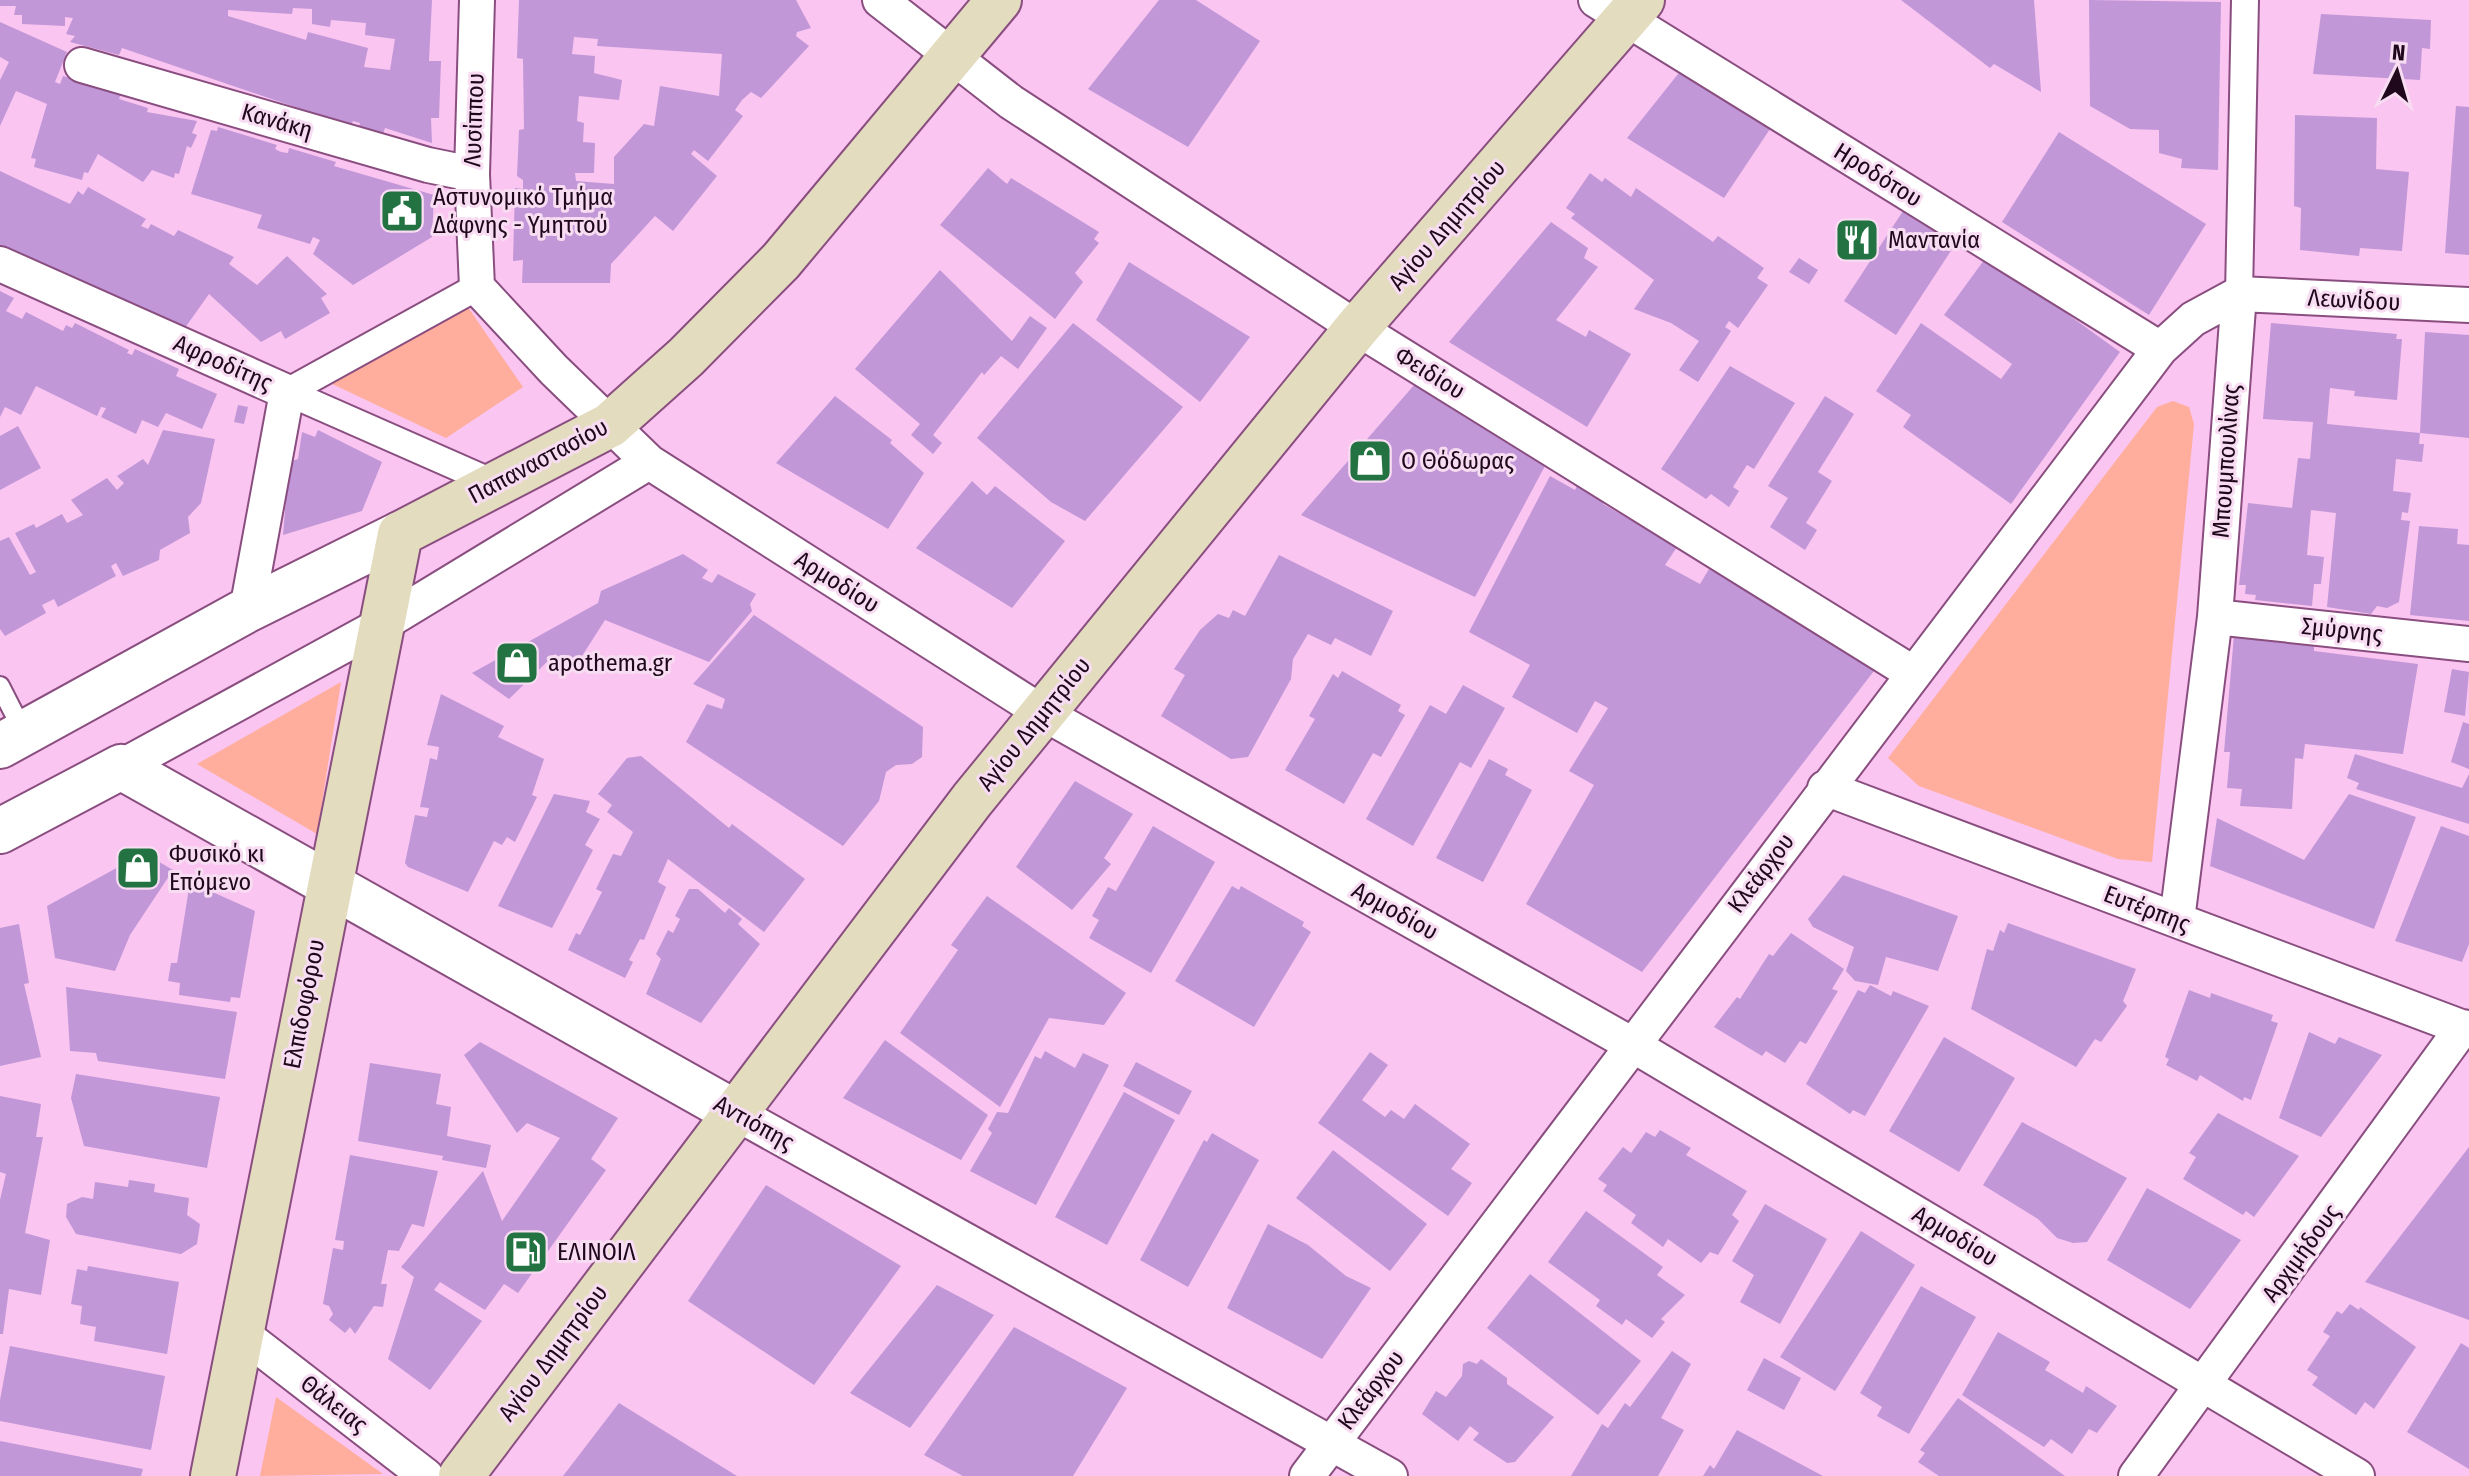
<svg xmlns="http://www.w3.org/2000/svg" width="2469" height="1476" font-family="'Fira Sans Condensed',sans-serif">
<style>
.green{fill:#ffae9d}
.building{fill:#c197d8;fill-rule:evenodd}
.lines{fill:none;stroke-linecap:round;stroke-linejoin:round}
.service-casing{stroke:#894e7f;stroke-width:22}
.pedestrian-casing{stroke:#894e7f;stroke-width:30}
.minor-casing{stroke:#894e7f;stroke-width:38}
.tertiary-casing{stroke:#894e7f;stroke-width:48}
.secondary-casing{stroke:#894e7f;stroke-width:48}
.service{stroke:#fff;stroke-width:18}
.pedestrian{stroke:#fff;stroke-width:26}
.minor{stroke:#fff;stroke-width:34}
.tertiary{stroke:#fff;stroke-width:44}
.secondary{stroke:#e4dcbf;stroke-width:44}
.labels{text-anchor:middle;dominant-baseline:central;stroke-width:6;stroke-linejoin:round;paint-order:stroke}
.street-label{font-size:24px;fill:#1f081b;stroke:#f7dcf2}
.poi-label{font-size:24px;fill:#1f081b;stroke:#f7dcf2;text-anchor:start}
</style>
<rect width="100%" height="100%" fill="#fac5f0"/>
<path class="green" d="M465,303L523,387L446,438L326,381Z
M2173,401L2189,407L2194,424L2152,862L2118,859L1919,786L1888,758L2157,407Z
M341,682L317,834L197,764Z
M276,1397L383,1474L260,1476Z"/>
<path class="building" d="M0,0H432L429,61H441L439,118H431L432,143L385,128L383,134L359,127L360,123L353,121L351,126L122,48L119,55L70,42L75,36L66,34L73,18L65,17V26L22,24V15H14L16,6H0ZM293,8L312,9V24L330,27L331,20L366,23L365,35L395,39L390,70L364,67L368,48L308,32L306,40L228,16V10L292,14Z
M519,0H796L811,28L797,32L796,36L809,46L761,98L751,92L742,100L735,110L743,116L708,161L694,150L691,154L717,176L673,231L655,216L611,264L610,283H522L523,260L513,261L515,188L523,189V180L517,176L519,130L524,129L523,59L517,58ZM574,37L598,39L597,46L722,54L719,96L660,86L654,126L644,124L614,157V184L576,181L575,173H594L595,143L583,142L584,123L577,121L579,96L619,100L622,80L594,73L595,56L572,54Z
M1159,0H1196L1260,41L1188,147L1088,89Z
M1901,0H2034L2041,92L1994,64L1990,68Z
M2089,0L2221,2L2218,170L2181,168L2182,159L2159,153V130L2130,129L2090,106Z
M2321,14L2431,20L2430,49L2422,48L2420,80L2313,74Z
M0,22L67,52L55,82L60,84L63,76L121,94L119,99L148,108L147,112L197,121L192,133L197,135L191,148L187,146L179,174L175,173L174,178L152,170L143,182L98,154L88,173L84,172L82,180L34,167L36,159L31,158L47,104L16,91L0,126V80L9,62L0,57Z
M1682,69L1772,126L1724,198L1627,138Z
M2456,106L2469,107V255L2445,253Z
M2295,115L2377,118L2376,169L2409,172L2402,251L2360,248L2359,256L2300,250L2301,208L2294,206Z
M218,127L277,145L275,149L281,152L288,153L289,148L336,162L334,166L434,195L432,237L353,285L313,254L320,240L313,237L310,244L257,228L262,215L191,194L211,130L217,131Z
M2059,132L2206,224L2149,315L2002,222Z
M988,168L1007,184L1011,178L1099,232L1094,239L1099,243L1075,273L1083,282L1055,319L940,225Z
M0,171L70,204L78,191L83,195L88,187L146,219L141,226L148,229L151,224L174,236L178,230L234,257L229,264L257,285L287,256L327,294L321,298L330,313L285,339L281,331L261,342L209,294L182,332L0,246Z
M1590,173L1602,182L1605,178L1631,197L1636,188L1713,242L1718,236L1764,268L1757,278L1768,285L1738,328L1729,321L1725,327L1731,331L1698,382L1679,370L1699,341L1671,323L1634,309L1654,280L1571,218L1575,214L1566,208Z
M1905,208L1956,243L1896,335L1844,301Z
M1551,222L1588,248L1584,258L1598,267L1556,320L1586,337L1589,330L1631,354L1587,427L1449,342Z
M1987,256L2120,352L2011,504L1903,427L1911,415L1876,391L1921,323L2001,379L2012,364L1944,315Z
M1799,258L1818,270L1809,284L1789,272Z
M1129,262L1250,337L1200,402L1096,320Z
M940,270L1012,341L1030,316L1047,328L1018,369L1001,356L984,375L982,372L933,435L942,443L933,454L911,435L920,424L855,369Z
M0,291L14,298L6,311L22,319L26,312L63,331L66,325L72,328L75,323L129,350L127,353L132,355L135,349L179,369L176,376L217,394L202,429L166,413L158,427L142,420L136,434L101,417L106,408L101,407L97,416L36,386L21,415L5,407L0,417Z
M1073,323L1183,407L1085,521L1051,502L977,438Z
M2271,323L2397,334L2396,339H2402L2397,400L2354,396L2355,391L2330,388L2327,424L2420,433L2425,332L2469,335V438L2420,433L2419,444H2424L2422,462L2396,459L2393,491L2411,493L2408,513L2402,512L2401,520L2410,521L2399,602L2387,608L2377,606L2371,614L2327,607L2336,513L2311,510L2307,555L2324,557L2321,584H2314L2312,606L2255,600L2256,595L2245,594L2246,585H2239L2248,503L2292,508L2298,458L2310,459L2313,422L2263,419Z
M1730,366L1795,403L1754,469L1747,465L1733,487L1739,491L1729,507L1711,494L1706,499L1661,469Z
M1415,384L1546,464L1475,597L1301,515Z
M835,396L892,440L890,443L924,473L888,529L776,463Z
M1825,396L1854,414L1818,472L1832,481L1806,523L1817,530L1805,550L1770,527L1788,498L1768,486Z
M238,405L248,407L244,424L234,422Z
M18,426L41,468L0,490V436Z
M163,430L215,439L201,503L188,517L190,533L160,550L159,560L123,576L116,563L111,566L116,576L58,607L54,599L42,605L46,613L5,636L0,629V541L9,537L30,575L36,572L15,533L34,524L36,528L62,514L67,523L83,515L71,500L107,478L117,490L124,483L117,476L143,459L148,465Z
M318,430L382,462L362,511L283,535L289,462L298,459L302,432L315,437Z
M1550,476L1575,490L1578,483L1606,498L1603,504L1677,547L1665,565L1700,584L1709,569L1877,667L1642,972L1526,904L1594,785L1569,771L1608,708L1595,701L1577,733L1512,697L1530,665L1469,632Z
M972,481L987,495L995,486L1065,541L1012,608L916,548Z
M2419,526L2458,529L2457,544L2469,545V621L2410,615Z
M683,554L708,570L702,578L712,583L718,574L756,594L750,604L752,611L709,662L605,620L575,667L555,654L509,699L472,673L598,603L601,591Z
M1279,555L1393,611L1371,656L1335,638L1331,645L1308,634L1293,659L1291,679L1248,757L1231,759L1161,716L1185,675L1174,669L1200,630L1218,614L1229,618L1233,610L1245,616Z
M754,615L923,727L922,757L912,764L896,765L886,772L879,801L843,846L686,742L707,704L722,709L725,699L693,684Z
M2234,635L2314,646V651L2418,664L2403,754L2305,744L2303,759L2295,758L2292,809L2240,806L2242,789L2227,788L2230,752H2224Z
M2452,669L2469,672L2465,716L2444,712Z
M1342,671L1401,705L1398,711L1405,715L1381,757L1373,753L1344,804L1285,770L1315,719L1309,716L1333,674L1338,678Z
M1463,685L1505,708L1471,768L1460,762L1413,846L1366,819L1430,705L1446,714Z
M441,694L504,726L498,737L544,759L532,795L537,797L515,842L507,837L502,845L494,841L468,892L408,867L405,863L415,815L427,817L429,808L420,807L430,758L437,760L439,747L427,745Z
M2463,722L2469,724V769L2451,762Z
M2355,754L2462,788L2469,774V824L2356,789L2359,783L2347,778Z
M641,756L729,828L732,824L805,879L764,932L668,859L658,882L666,887L644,940L640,939L629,960L633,962L625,978L568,950L576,933L580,935L602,892L596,889L613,854L621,856L633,832L607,812L612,805L598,794L627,758Z
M1489,759L1508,769L1505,775L1532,790L1483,882L1436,858Z
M1075,781L1133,814L1104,858L1111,864L1072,910L1016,867Z
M554,794L590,801L586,812L600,819L585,845L593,850L552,928L498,906Z
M2349,794L2416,817L2374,929L2210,866L2217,818L2304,860Z
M1153,826L1215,862L1151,973L1089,938L1099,920L1092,916L1108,887L1116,891Z
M2441,826L2469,836V944L2462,962L2395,941Z
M144,853L173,870L130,935L115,971L55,958L47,906Z
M1843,875L1958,916L1938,971L1886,957L1878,985L1855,981L1846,971L1854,947L1813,927L1808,919Z
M190,882L255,911L240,998L231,997L230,1002L179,995L180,983L168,981L171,963H177Z
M1232,886L1239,890L1241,886L1304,922L1302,926L1311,932L1254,1027L1175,981Z
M689,889H698L725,913L729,908L742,919L738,924L760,944L701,1023L646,994L661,959L656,954L668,930L673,933L680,919L675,916Z
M987,896L1126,993L1104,1025L1049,1018L1000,1107L900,1033L958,950L951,945Z
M2008,923L2136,969L2123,1001L2127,1006L2101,1042L2095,1039L2076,1067L1971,1009L1987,949L1993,951L2000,930L2004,933Z
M19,924L29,983L24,984L41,1057L0,1066V928Z
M1791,933L1844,969L1832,989L1838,991L1806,1044L1800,1041L1785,1063L1766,1051L1762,1056L1714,1027L1737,997L1740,999L1769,954L1773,956Z
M1870,985L1891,996L1893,991L1929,1006L1865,1116L1853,1110L1850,1114L1806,1084L1858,990L1865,993Z
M66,987L237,1012L225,1079L98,1061L96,1053L70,1051Z
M2189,990L2210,998L2211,993L2273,1015L2271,1021L2278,1023L2251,1100L2244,1097L2243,1101L2200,1075L2197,1081L2166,1065L2169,1059L2165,1057Z
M2309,1032L2335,1044L2339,1037L2382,1055L2321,1137L2279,1118Z
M1944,1037L2015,1078L1959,1172L1889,1131Z
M885,1040L988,1115L961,1160L843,1098Z
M480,1042L618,1118L591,1159L606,1170L518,1293L504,1284L485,1310L440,1282L434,1290L482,1321L430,1390L388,1359L414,1277L401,1267L483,1171L502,1221L560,1138L527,1123L517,1133L464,1055Z
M1045,1051L1075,1068L1083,1053L1109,1065L1036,1205L970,1171L992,1133L988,1129L997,1112L1008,1113L1035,1056L1041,1059Z
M1370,1052L1388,1065L1362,1100L1385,1117L1391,1110L1404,1119L1415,1104L1470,1144L1451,1169L1472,1183L1448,1216L1318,1123Z
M1136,1062L1192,1091L1179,1115L1123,1086Z
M370,1063L441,1074L436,1104L451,1107L447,1136L491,1145L486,1168L442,1160L443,1156L358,1141Z
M76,1074L220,1097L207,1168L84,1146L71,1098Z
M1124,1092L1175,1120L1107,1245L1055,1217Z
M0,1096L41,1104L36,1137H43L25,1233L50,1240L41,1295L9,1289L3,1334H0V1200L6,1174L0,1172Z
M2218,1113L2299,1156L2254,1217L2246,1211L2243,1215L2183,1179L2196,1157L2189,1153Z
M2022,1122L2127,1178L2087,1242L2073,1243L2057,1238L2038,1219L1983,1185Z
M1660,1130L1691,1148L1686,1155L1747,1191L1732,1215L1739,1221L1718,1255L1710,1252L1701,1263L1668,1239L1663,1247L1631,1223L1636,1215L1603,1191L1607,1185L1598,1179L1623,1147L1631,1153L1646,1132L1655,1137Z
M1212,1133L1259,1160L1188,1287L1140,1260L1204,1140L1207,1142Z
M2469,1147V1320L2365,1282Z
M1333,1150L1427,1224L1390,1271L1296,1198Z
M350,1155L438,1171L424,1227L412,1224L399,1251L388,1250L381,1284H387L383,1307L374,1306L355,1334L350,1327L345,1333L329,1320L333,1314L329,1306L323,1304L333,1248L343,1250L344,1241L335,1240Z
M129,1180L155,1184L154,1192L189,1198L187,1215L200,1224L197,1244L181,1254L76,1234L66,1217L67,1204L82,1197L93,1199L95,1182L128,1187Z
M766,1185L901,1266L814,1385L688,1301Z
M2147,1188L2241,1240L2190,1309L2107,1260Z
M1765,1204L1827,1239L1780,1324L1740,1302L1754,1275L1732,1261Z
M1586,1211L1663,1267L1657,1275L1685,1295L1661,1319L1665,1322L1652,1338L1626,1319L1622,1325L1596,1306L1600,1300L1548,1262Z
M1268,1224L1308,1245L1346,1276L1371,1288L1322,1359L1227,1308Z
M1861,1231L1915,1265L1835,1391L1780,1357Z
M88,1266L179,1282L167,1354L94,1341L96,1327L80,1324L82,1306L71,1304L77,1269L87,1271Z
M1530,1274L1641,1361L1598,1415L1487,1328Z
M937,1285L994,1315L910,1428L850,1393Z
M1921,1286L1976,1317L1909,1434L1877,1416L1882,1407L1860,1393Z
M2350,1304L2359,1310L2360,1307L2416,1347L2374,1409L2365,1402L2356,1415L2312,1385L2318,1377L2307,1370L2330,1336L2323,1332L2337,1311L2342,1314Z
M1014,1327L1127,1388L1073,1476H963L924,1455Z
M1998,1332L2050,1362L2045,1370L2083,1393L2086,1386L2117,1406L2097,1433L2089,1429L2072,1454L2051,1439L2044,1447L1962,1395Z
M2461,1343L2469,1348V1469L2407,1432Z
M10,1346L165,1376L151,1450L0,1421V1400Z
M1672,1351L1691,1364L1661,1418L1684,1430L1658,1476H1571L1602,1424L1608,1428L1625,1403L1630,1407Z
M1764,1358L1801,1378L1784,1410L1747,1390Z
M1481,1359L1507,1378V1384L1554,1417L1515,1462L1507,1463L1473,1440L1479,1433L1470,1426L1458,1441L1422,1414L1436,1391L1446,1397L1462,1376L1463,1364L1469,1361L1477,1364Z
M1958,1398L2065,1476H1939L1918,1462L1925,1453L1920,1450Z
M619,1403L737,1476H563Z
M1737,1430L1823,1476H1703L1710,1465L1714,1469Z
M0,1441L143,1469L141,1476H0Z"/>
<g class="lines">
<g class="service-casing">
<path id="service" d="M0,686L24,733"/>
</g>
<g class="pedestrian-casing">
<path id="pedestrian" d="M2239,294L2245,0
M287,392L496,484
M287,392L477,287"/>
</g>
<g class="minor-casing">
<path id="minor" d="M477,0L472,174L477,287L554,370L649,462L1043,713L1631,1044L2357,1476
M880,0L1011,102L1357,328L1914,674
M1596,0L2160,349
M82,65L428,165L472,174
M0,264L287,392L247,610
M2239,294L2469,305
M2215,617L2469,644
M121,767L381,625L649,462
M1825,788L2469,1030
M2177,920L2215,617L2239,294
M734,1112L1390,1476
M241,1333L426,1476
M1307,1476L2160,349L2193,319L2239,294
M2136,1476L2463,1027"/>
</g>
<g class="tertiary-casing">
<path id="tertiary" d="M0,746L247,610L400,534
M0,831L121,767L734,1112"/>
</g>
<g class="secondary-casing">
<path id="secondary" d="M213,1476L400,534L610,425L686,357L781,261L999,0
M461,1476L972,800L1357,328L1642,0"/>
</g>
<use href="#service" class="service"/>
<use href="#pedestrian" class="pedestrian"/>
<use href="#minor" class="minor"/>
<use href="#tertiary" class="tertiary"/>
<use href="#secondary" class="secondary"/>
</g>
<defs>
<g id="civic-square" transform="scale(2.3)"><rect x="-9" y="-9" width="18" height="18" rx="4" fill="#227242" stroke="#f7dcf2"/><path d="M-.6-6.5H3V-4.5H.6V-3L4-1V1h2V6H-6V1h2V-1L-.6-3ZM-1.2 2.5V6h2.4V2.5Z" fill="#fff"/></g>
<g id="restaurant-square" transform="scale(2.3)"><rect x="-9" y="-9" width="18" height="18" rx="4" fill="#227242" stroke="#f7dcf2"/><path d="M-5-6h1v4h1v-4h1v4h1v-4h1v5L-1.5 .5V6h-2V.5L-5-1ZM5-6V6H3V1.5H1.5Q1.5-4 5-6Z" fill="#fff"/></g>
<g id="shop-square" transform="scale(2.3)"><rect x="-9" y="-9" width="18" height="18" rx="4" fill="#227242" stroke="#f7dcf2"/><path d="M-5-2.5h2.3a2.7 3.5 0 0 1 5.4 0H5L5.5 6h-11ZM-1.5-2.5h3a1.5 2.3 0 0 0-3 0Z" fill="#fff"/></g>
<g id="fuel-square" transform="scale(2.3)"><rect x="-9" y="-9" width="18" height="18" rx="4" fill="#227242" stroke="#f7dcf2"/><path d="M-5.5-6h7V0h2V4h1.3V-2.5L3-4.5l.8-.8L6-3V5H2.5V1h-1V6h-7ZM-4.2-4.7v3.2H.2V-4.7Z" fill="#fff"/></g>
</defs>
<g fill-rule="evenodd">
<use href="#civic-square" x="402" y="211"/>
<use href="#restaurant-square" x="1857" y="240"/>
<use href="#shop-square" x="1370" y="461"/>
<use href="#shop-square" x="517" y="663"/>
<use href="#shop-square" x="138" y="868"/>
<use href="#fuel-square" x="526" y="1252"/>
</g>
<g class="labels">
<g class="street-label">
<text transform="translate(474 120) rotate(-88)">Λυσίππου</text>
<text transform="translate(277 121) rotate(16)">Κανάκη</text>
<text transform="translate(1878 175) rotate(32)">Ηροδότου</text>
<text transform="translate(1447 225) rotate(-49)">Αγίου Δημητρίου</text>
<text transform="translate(2354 300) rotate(3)">Λεωνίδου</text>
<text transform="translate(223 363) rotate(24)">Αφροδίτης</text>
<text transform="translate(1430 373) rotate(32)">Φειδίου</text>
<text transform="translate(538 461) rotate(-28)">Παπαναστασίου</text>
<text transform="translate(2226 461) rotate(-86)">Μπουμπουλίνας</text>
<text transform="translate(837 582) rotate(32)">Αρμοδίου</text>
<text transform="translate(2342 630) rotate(6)">Σμύρνης</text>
<text transform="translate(1034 724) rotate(-51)">Αγίου Δημητρίου</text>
<text transform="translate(1761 873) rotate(-53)">Κλεάρχου</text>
<text transform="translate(2147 909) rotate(21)">Ευτέρπης</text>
<text transform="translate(1395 911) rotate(29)">Αρμοδίου</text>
<text transform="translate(304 1004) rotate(-79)">Ελπιδοφόρου</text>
<text transform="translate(754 1123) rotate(29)">Αντιόπης</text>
<text transform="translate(1955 1236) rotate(31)">Αρμοδίου</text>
<text transform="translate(2301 1253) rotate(-54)">Αρχιμήδους</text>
<text transform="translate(553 1353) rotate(-53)">Αγίου Δημητρίου</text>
<text transform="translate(1371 1390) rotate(-53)">Κλεάρχου</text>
<text transform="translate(334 1404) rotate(38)">Θάλειας</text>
</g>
<g class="poi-label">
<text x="433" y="197">Αστυνομικό Τμήμα<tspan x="433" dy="28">Δάφνης - Υμηττού</tspan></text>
<text x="1888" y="240">Μαντανία</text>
<text x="1401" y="461">Ο Θόδωρας</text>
<text x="548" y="663">apothema.gr</text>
<text x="169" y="854">Φυσικό κι<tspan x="169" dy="28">Επόμενο</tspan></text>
<text x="557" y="1252">ΕΛΙΝΟΙΛ</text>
</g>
</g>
<g transform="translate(2397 72) rotate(5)" stroke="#f7dcf2" stroke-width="6" paint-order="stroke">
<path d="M0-6L14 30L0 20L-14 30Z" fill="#1f081b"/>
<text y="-12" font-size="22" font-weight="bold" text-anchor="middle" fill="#1f081b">N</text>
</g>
</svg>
